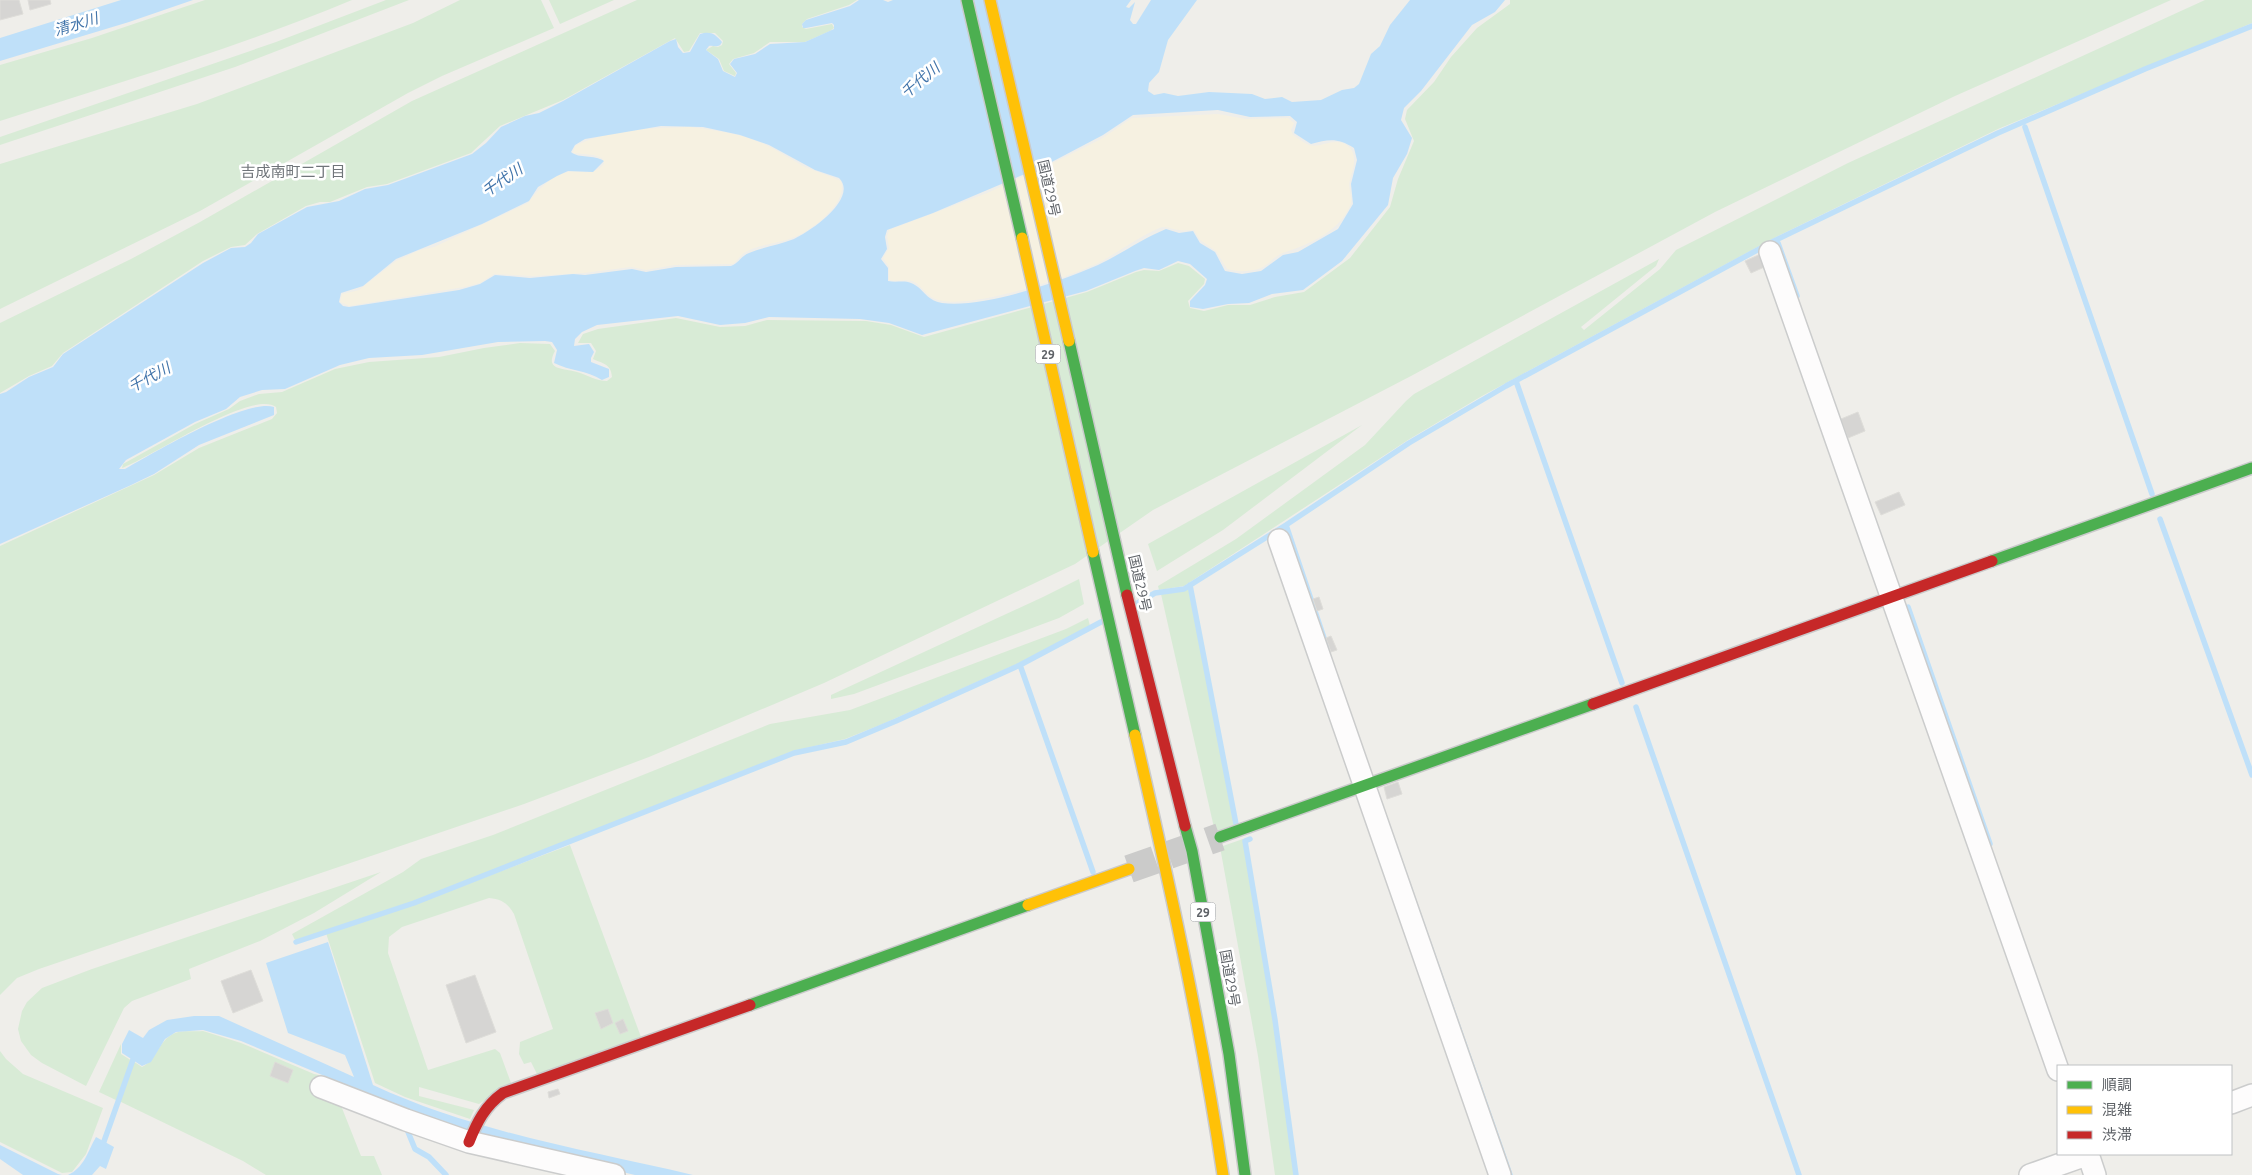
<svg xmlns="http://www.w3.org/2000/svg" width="2252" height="1175" font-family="Ubuntu,'Noto Sans JP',sans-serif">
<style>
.green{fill:#d8ebd6}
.sand{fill:#f6f1e1}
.water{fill:#bfe0f9;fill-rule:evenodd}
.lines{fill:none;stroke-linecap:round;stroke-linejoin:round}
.stream{stroke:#bfe0f9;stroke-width:5.5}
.building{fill:#d6d5d3;stroke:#deddd9}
.secondary-tunnel{stroke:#cbcbca;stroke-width:28;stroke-dasharray:28 14;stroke-linecap:butt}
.street-casing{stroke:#cbcccc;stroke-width:24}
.fast-casing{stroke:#cacacb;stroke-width:14}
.slow-casing{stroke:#cacacb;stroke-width:14}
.jam-casing{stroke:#cacacb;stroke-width:14}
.street{stroke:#fdfcfc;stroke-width:21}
.fast{stroke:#4caf50;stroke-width:11}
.slow{stroke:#ffc107;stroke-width:11}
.jam{stroke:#c62828;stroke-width:11}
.labels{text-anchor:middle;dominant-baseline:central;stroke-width:5;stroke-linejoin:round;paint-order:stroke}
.shield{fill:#fff;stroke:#8f9295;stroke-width:1}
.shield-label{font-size:12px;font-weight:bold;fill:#5f6368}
.street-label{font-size:14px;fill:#5f6368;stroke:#fff}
.water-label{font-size:15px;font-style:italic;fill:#4174aa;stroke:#fff}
.neighbourhood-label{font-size:15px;fill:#70757a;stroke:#fff}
</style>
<rect width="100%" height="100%" fill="#efeeea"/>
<path class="green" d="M205,0H352C237,48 118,83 0,121V65L92,38Z
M386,0H409L235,67L0,145V137L276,42Z
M460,0H541L554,28L442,76L408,93L200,211L0,309V164L197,104L413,23Z
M549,0H614L560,24Z
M637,0H857L849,5L807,19L802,24V27L806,29L832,24L834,28L830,31L805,42H770L754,53L733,59L729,64L736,73L735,76L724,71L719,59L706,50L713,46L718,47L722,45L723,41L715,33H700L689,51L684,52L675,38L563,100L500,126L471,153L387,184L367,187L330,202H320L306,206L257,234L245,245L231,247L203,261L63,353L52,366L29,376L0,393V323L131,259L200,222L412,101Z
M1510,0H2171L1955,96L1715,212L1411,376L1153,510L1075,564L824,683L649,757L524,804L39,969L17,978L0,995V546L154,475L199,448L272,419L277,413L276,407C252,389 150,458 122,468L123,464L195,424L229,409L240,401L259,394L282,392L335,369L369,362L439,357L484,348L520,343L550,344L555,351C544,371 564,368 577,372C588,375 596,381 607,381L612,377C611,364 604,364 593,359L596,351L591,343H578L583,334L598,329L676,318L720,327L745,326L767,320L866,321L891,325L924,337L1087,292L1136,272L1144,270L1159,271L1178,263L1189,266L1205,279L1204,284L1188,301L1190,308L1204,311L1228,305H1250L1275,297L1304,292L1350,258L1390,207L1398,179L1414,141L1405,119L1407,110L1434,82L1451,57L1477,28L1510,4Z
M2205,0H2252V23L1998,129L1776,237L1482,396L1408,440L1184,586L1159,590L1158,586L1236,539L1365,445L1406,401L1414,394L1659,259L1656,266L1581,327L1584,330L1660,269L1676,250L1848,163Z
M1362,425L1223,530L1157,571L1148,544Z
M1079,579L1084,604L1059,618L854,694L831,699V695L1043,597Z
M1189,588L1234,825L1215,832L1161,594L1183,591Z
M1088,618L1090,626L1019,663L885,723L845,739L793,751L413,902L295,940L292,934L403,872L421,859L493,835L770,724L850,710L1066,629Z
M1243,839L1273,1019L1294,1175H1275L1258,1056L1220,847Z
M570,845L641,1037L537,1074L531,1062L524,1064L519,1054L520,1042L553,1029L514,914C508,903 501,899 489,898L402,927L389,937L388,953L428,1070L495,1049L500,1053L511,1083L479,1104L419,1087V1096L474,1110L470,1119L405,1097L375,1083L326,933L415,904Z
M381,872L314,913L260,941L189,969L191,979L132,1001L124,1008L86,1086L42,1063L31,1055L21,1041L18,1029L22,1011L27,1002L42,988L92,969Z
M203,1031L241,1043L314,1074L328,1077L382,1102L338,1098L361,1156H374L382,1175H266L243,1161L119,1101L133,1061L142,1067C158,1059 158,1040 175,1033C183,1030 195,1032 203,1031Z
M121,1044V1054L132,1061L118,1101L99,1092Z
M0,1051L6,1059L23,1074L103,1108L86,1154L72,1172L62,1173L0,1142Z"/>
<path class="sand" d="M1218,114L1246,119L1288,118L1294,123L1291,130L1293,135C1298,138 1304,143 1309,145C1322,149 1335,135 1349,147C1358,155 1353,170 1350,180C1347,188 1354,198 1350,206C1338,233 1309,244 1283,253C1275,256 1269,264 1261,268C1250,272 1238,272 1227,269L1216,251L1200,240L1194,230C1189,230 1184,231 1179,230C1174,230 1169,227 1164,227C1155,227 1116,253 1104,260C1073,277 978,307 943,301C926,299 924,286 912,281C905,279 897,282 889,280V267L883,258L889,248L887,236L889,230L987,193L1063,158L1101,139L1132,118Z
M689,127C716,130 744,134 768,146C780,152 792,160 805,167C817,172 829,175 841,181C849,203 810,232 792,238C777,244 758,244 744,253C740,256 737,261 733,264L675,265L646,270L631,267L584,273L533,276L494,274L480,283L464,287L349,306L340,302L342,294L359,290L396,261L420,250L434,247L528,203C537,191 551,175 568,172C583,170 592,177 604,164L602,158L593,155L573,153L575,146C609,129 651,128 689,127Z"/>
<path class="water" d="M121,0H193L129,22L0,61V38Z
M859,0H883L888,2L893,0H1131L1126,7L1129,8L1135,2L1130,20L1133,24H1136L1151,0H1197L1168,40L1159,72L1149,83L1148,91L1154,95L1164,93L1178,96L1209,92L1252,94L1265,99L1282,97L1292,102L1321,100L1342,90L1354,88L1359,84L1371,54L1380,46L1390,25L1410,0H1505L1495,12L1472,25L1421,91L1404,108L1401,120L1412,138L1407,154L1393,178L1388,205L1342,261L1303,290L1272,294L1249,303L1228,304L1203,309L1190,307V301L1205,285L1207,279L1190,264L1178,261L1159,270L1144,268L1135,271L1086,291L922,335L889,323L860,319L769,317L745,323L720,325L678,316L597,325L582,332L575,339L574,346L589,344L594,352L591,358V362L609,369V377L602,380C586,370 570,371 554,363L557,350L552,342L545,341L498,342L422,355L369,358L340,365L285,389L262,390L240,397L226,409L195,422L126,460L119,469H125C153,453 246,398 274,407V415L199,445L154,474L129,486L0,544V394L6,392L29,377L53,367L63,354L203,263L231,248L245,247L251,243L258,234L307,207L339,201L365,189L388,185L472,154L486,143L501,127L525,116L539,113L563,101L670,41L676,39L678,47L683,53L690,52L700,34C711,31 715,34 722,42C719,49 714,45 709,46L706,50L718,59L723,71L735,77L737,73L730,64L734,59L755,54L770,44L805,42L834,29V25L832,23L806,28H803L802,24L806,20L850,6ZM1218,110L1250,117L1290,116L1297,122L1294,133L1311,144C1329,139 1338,138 1354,148L1357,160L1351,184L1353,204L1338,229L1298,252L1283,255L1261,271L1242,274L1225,271L1215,252L1200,243L1193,231L1179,233L1166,229C1142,239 1121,254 1098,265C1058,282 986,308 942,303C925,300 924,288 911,283C904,280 896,283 888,281V268L881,259L887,249L885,237L887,230L933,213L1046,165L1103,135L1133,115ZM661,126L703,127L740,135L769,145L815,170L839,178C859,198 810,232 794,239C779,245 763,247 749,253C741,256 738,264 731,266L676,267L646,272L632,269L585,275L573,274L530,278L495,275L480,284L459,290L349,307L343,306L339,302L341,293L363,286L396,259L482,224L529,201L538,187L557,176L568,171L593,172L604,161C594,154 579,159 571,152L575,145L585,139Z
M1378,790L1513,1175H1510L1374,791Z
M328,942L373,1085C474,1132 586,1150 693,1175H635L483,1139L382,1100L241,1041L203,1030L176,1032L165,1039L151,1062L142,1066L122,1053V1044L129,1030L143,1038L149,1030L167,1020L194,1016H219L354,1077L345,1055L288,1033L266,963Z
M96,1137L114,1147L106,1169L100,1166L92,1175H68C84,1168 88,1151 96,1137Z
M0,1145L58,1174L62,1175H23L0,1159Z"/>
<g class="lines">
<path class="stream" d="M2025,127L2152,494
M1778,243L1797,296
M1516,381L1622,683
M2160,519L2252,775
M1286,525L1327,647
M1190,585L1236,824
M1136,604L1155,593L1184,589L1286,525L1409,443L1506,386L1774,241L1998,133L2145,69L2252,26
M1908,607L1990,844
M1020,665L1093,872
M1636,707L1799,1175
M1250,839L1245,841L1275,1020L1296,1175
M296,942L414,903L794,753L846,742L896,721L1020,665L1101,622
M406,1127L415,1149L429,1157L446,1175
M102,1147L135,1054"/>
</g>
<path class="building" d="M0,0H19L23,14L0,20Z
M28,0H50L51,4L30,10Z
M1763,253L1769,265L1751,273L1745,261Z
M1858,412L1865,431L1848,438L1841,419Z
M1899,492L1905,505L1881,515L1875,502Z
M1319,597L1323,609L1317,611L1313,599Z
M1331,636L1337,650L1331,652L1326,638Z
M1398,782L1402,794L1387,799L1384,787Z
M251,970L263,1001L233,1013L221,981Z
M475,975L496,1032L466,1043L446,985Z
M608,1009L613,1023L601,1029L595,1013Z
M623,1019L628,1031L620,1034L615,1023Z
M275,1062L293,1070L288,1083L270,1076Z
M558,1089L560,1094L549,1098L548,1092Z"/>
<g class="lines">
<path class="secondary-tunnel" d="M1129,869L1220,837"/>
<g class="street-casing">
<path id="street" d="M1770,252L2058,1070
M1279,540L1500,1175
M321,1087L406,1120L469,1142L614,1175
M2231,1103L2252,1095
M2088,1154L2095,1175
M2030,1175L2089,1154"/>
</g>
<g class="fast-casing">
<path id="fast" d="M967,0L1022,238
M1069,341L1127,595
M1093,552L1135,735
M1992,561L2252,468
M1185,826L1192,851L1229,1054L1245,1175
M1220,837L1593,704
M750,1005L1028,905"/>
</g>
<g class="slow-casing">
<path id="slow" d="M990,0L1069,341
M1022,238L1093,552
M1135,735C1169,881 1201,1027 1223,1175
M1028,905L1129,869"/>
</g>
<g class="jam-casing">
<path id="jam" d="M1127,595L1185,826
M1593,704L1992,561
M469,1142C477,1122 485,1106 503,1093L750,1005"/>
</g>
<use href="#street" class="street"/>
<use href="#fast" class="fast"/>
<use href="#slow" class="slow"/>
<use href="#jam" class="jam"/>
</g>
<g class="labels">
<g class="shield">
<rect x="1035.5" y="344.5" width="25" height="19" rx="4"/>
<rect x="1190.5" y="902.5" width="25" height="19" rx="4"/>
</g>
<g class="shield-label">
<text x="1048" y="354">29</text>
<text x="1203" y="912">29</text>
</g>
<g class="street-label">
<text transform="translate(1049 188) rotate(77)">国道29号</text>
<text transform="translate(1140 583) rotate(77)">国道29号</text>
<text transform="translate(1230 978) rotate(80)">国道29号</text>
</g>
<g class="water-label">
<text transform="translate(76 24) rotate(-17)">清水川</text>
<text transform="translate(920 80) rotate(-40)">千代川</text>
<text transform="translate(502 180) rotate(-34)">千代川</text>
<text transform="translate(149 377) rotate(-28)">千代川</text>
</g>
<g class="neighbourhood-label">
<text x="293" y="171">吉成南町二丁目</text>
</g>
</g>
<rect x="2057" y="1065" width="175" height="90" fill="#ffffff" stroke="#bfc1c3"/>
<rect x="2067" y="1081" width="25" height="8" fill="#4caf50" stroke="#bfc1c3"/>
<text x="2102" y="1090" font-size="15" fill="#5f6368">順調</text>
<rect x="2067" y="1106" width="25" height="8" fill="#ffc107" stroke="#bfc1c3"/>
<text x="2102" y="1115" font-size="15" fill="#5f6368">混雑</text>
<rect x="2067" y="1131" width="25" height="8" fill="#c62828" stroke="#bfc1c3"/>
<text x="2102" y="1140" font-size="15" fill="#5f6368">渋滞</text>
</svg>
